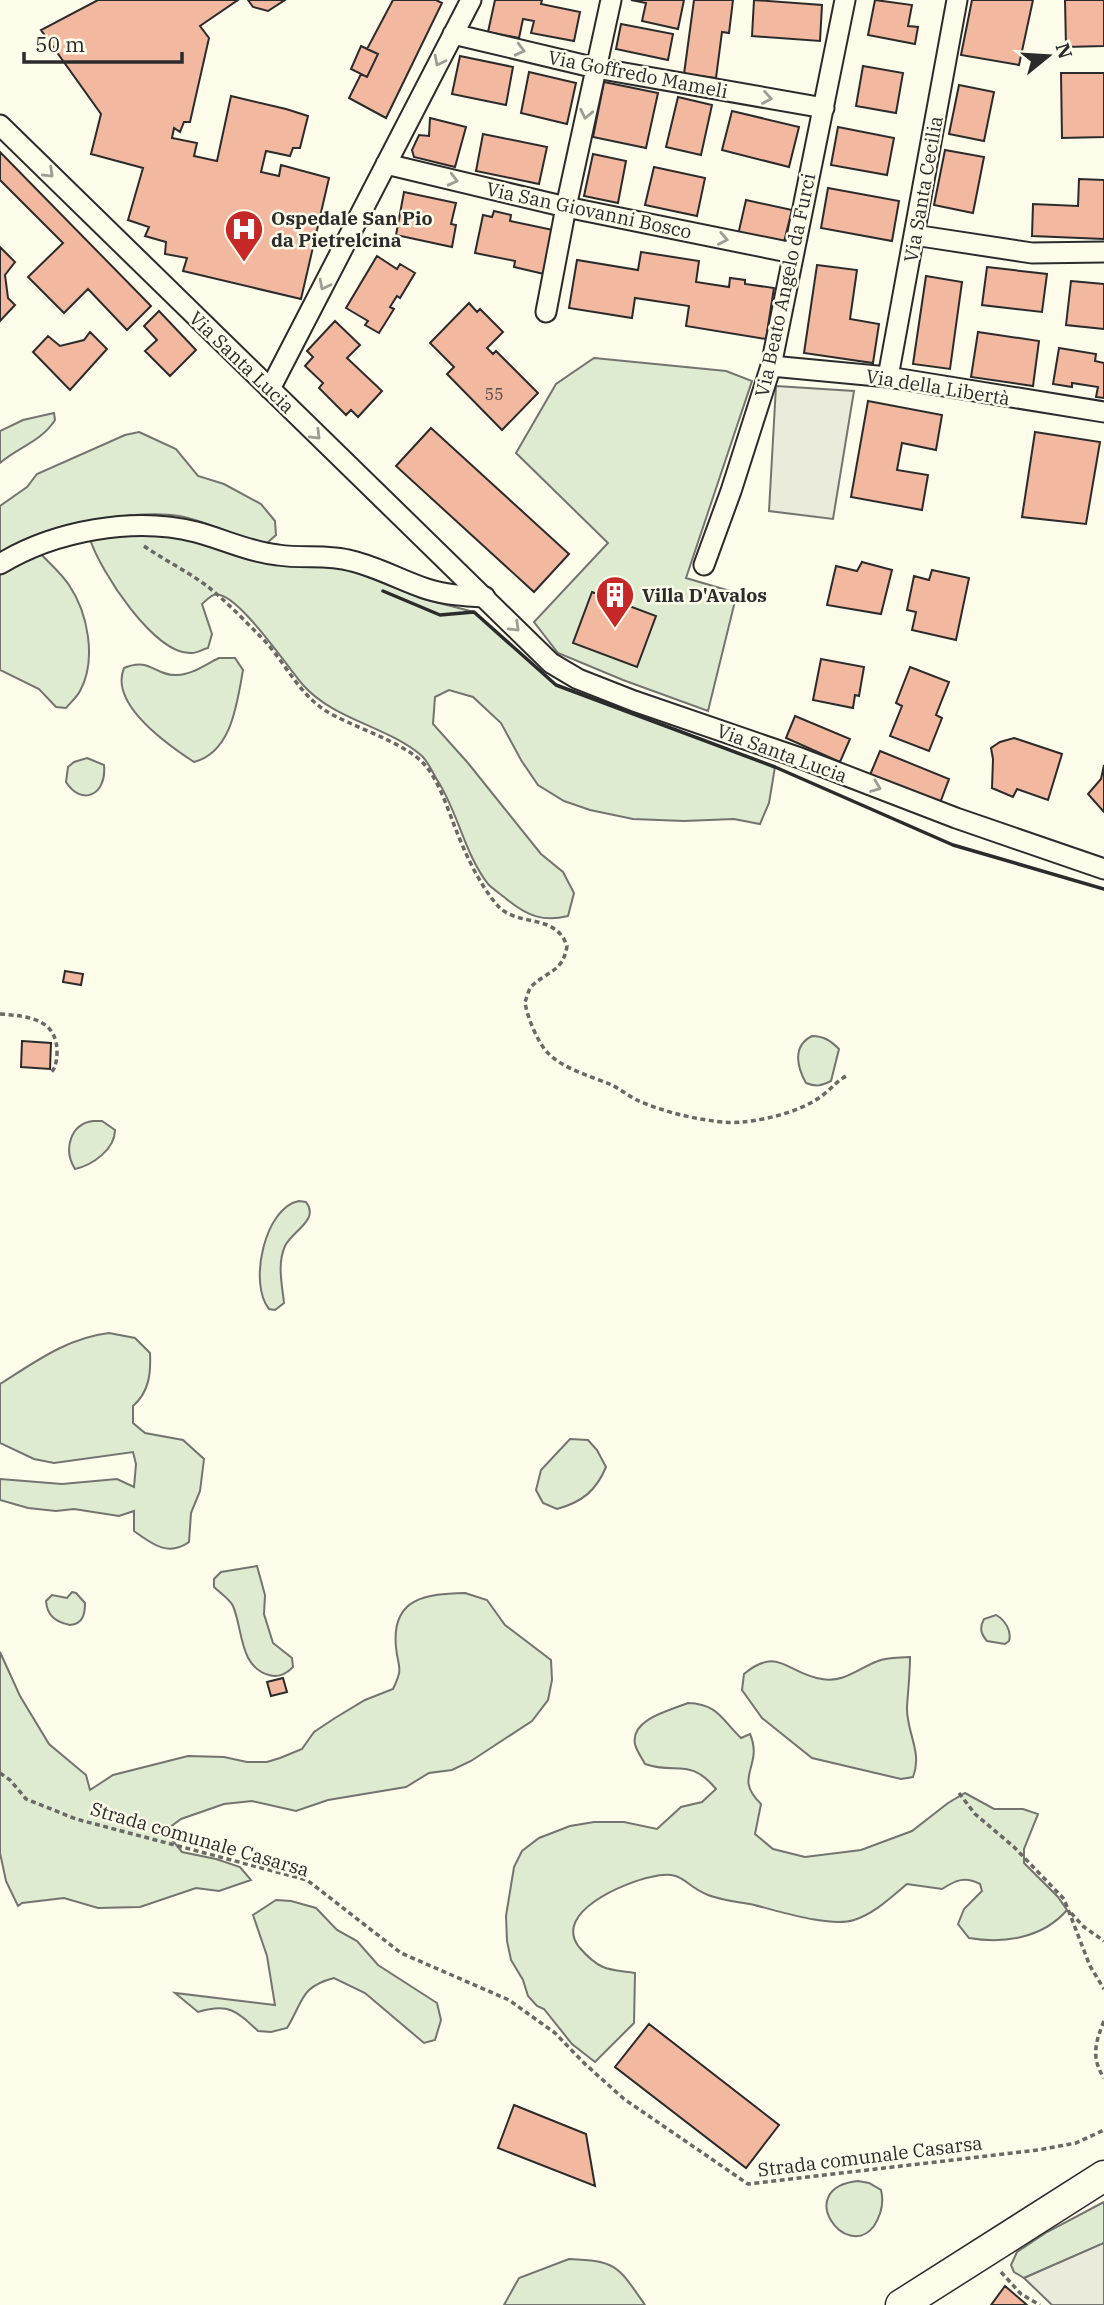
<svg xmlns="http://www.w3.org/2000/svg" width="1104" height="2305" font-family="'IBM Plex Serif',serif">
<style>
.green{fill:#deebd1;stroke:#74746e;stroke-width:2}
.parking{fill:#eceadb;stroke:#74746e;stroke-width:2}
.building{fill:#f2b8a0;stroke:#2b2b2b;stroke-width:2}
.lines{fill:none;stroke-linecap:round;stroke-linejoin:round}
.minor-casing{stroke:#2b2b2b;stroke-width:23}
.primary-casing{stroke:#2b2b2b;stroke-width:33}
.path{stroke:#6a6964;stroke-width:3.5;stroke-dasharray:5 3.5;stroke-linecap:butt}
.minor{stroke:#fdfbea;stroke-width:19}
.primary{stroke:#fdfbea;stroke-width:30}
.wall{stroke:#2b2b2b;stroke-width:3.5}
.oneway{stroke:#9e9d94}
.labels{text-anchor:middle;dominant-baseline:central;stroke-width:5;stroke-linejoin:round;paint-order:stroke}
.number-label{font-size:16px;fill:#5d4e48}
.street-label{font-size:19px;fill:#2b2b2b;stroke:#fdfbea}
.poi-label{font-size:19px;font-weight:bold;fill:#2b2b2b;stroke:#fdfbea;text-anchor:start}
</style>
<rect width="100%" height="100%" fill="#fdfbea"/>
<path class="green" d="M594,358L726,371L752,381L686,578L737,593L708,711L623,680L558,653L534,622L608,543L516,453L556,384Z
M54,413L55,420C41,442 18,447 0,463V431L23,420Z
M139,432L176,449L198,476L224,484L261,504L275,521L276,535L267,543C236,539 209,521 179,516C141,510 64,522 29,538C19,542 10,548 0,553V506L27,487L37,474L125,435Z
M130,533L170,534L261,562L289,565H338L420,598L474,612L556,685L775,767L769,803L760,824L734,819L684,821L633,819L590,810L564,801L538,785L521,760L501,723L473,697L449,690L435,697L433,724L468,763L541,854L563,872L574,893L568,916C543,922 528,916 509,901C502,895 494,890 488,884C464,853 458,811 436,778C432,771 428,762 422,756C387,726 334,720 303,685C287,666 242,600 220,595C212,593 208,599 202,604L212,634L208,648C203,649 197,653 192,653C155,656 100,571 90,539Z
M39,552C49,563 61,573 69,585C88,613 97,660 80,691C77,697 70,703 66,708L56,707L39,689L0,670V573Z
M219,658H235L243,670C237,703 232,752 194,762C168,745 109,704 124,668C151,657 154,676 177,675C192,675 206,664 219,658Z
M87,758L104,765C107,796 81,806 66,782L68,767L74,762Z
M812,1036C824,1036 831,1041 839,1049L831,1081C821,1086 816,1087 806,1083C797,1067 792,1046 812,1036Z
M93,1121H102L115,1130C115,1149 93,1165 75,1169C63,1150 70,1124 93,1121Z
M299,1201L306,1202C320,1220 292,1231 285,1246C277,1264 282,1284 284,1303L275,1310L269,1309C248,1283 265,1207 299,1201Z
M109,1333L135,1338L150,1353C151,1374 149,1392 133,1406V1423L145,1433L183,1440L204,1459L200,1491L191,1513L189,1542C168,1557 152,1544 134,1531V1511L119,1516L74,1509L56,1511L28,1508L0,1500V1479L62,1484L117,1479L134,1487L136,1464L133,1452L54,1463L34,1459L0,1443V1384C35,1362 67,1338 109,1333Z
M570,1439L588,1440L597,1450L606,1467C596,1491 582,1502 557,1509L543,1503L536,1490L541,1470Z
M257,1566L265,1595L264,1614L273,1643L292,1658L293,1667C286,1674 279,1678 269,1675C239,1667 243,1629 233,1606C230,1599 220,1593 214,1587V1579L221,1572Z
M72,1592L76,1593L85,1603C85,1614 83,1624 70,1625C56,1622 47,1616 46,1601L52,1595L67,1598Z
M465,1593L487,1600L505,1625L551,1660L552,1680L548,1700L532,1721L471,1761L452,1770L429,1773L406,1787L328,1800L296,1811L252,1801L224,1804L181,1819L165,1831L182,1852L216,1859L240,1867L251,1880L219,1891L196,1888L140,1907L98,1908L64,1898L22,1903L18,1906L6,1881L0,1853V1652L20,1696L49,1744L86,1775L90,1790L113,1775L188,1756L224,1757L247,1762H267L280,1758L302,1749L314,1732L335,1718L365,1700L393,1689C404,1666 398,1669 396,1647C391,1597 427,1594 465,1593Z
M996,1615C1005,1620 1012,1631 1009,1641L1005,1644L987,1641C981,1634 979,1628 984,1619Z
M910,1657C910,1675 908,1690 907,1707C906,1732 923,1752 913,1777L901,1779L812,1758L762,1718L742,1690L744,1674C779,1645 787,1674 822,1679C844,1683 859,1668 878,1661C887,1657 899,1658 910,1657Z
M688,1703C718,1704 722,1720 741,1738L750,1734C764,1767 732,1776 761,1804L755,1834L773,1849L805,1857L861,1850L912,1831L948,1803L965,1793L994,1809H1023L1038,1814L1024,1849V1863L1058,1897L1067,1910C1043,1938 1004,1944 969,1938L958,1924L964,1909L982,1891L980,1884C965,1876 956,1880 942,1889L907,1884C890,1898 875,1913 854,1920C829,1928 776,1910 750,1904C736,1902 721,1900 708,1895C682,1885 685,1869 651,1877C626,1882 552,1912 579,1947C585,1954 594,1963 603,1967C612,1971 625,1971 635,1973L634,2023L595,2062L572,2044L544,2009L537,2006L528,1996L523,1980L511,1960L507,1941L506,1916L514,1867L522,1851L539,1838L570,1826L594,1822H624L657,1829L681,1807L702,1802L716,1789C690,1757 676,1775 645,1764C642,1758 636,1750 635,1744C630,1719 671,1710 688,1703Z
M276,1900L291,1901L316,1908L337,1930L357,1941L378,1965L437,2003L441,2020L435,2040L424,2043L365,1993L334,1978C300,1987 304,2000 287,2028L271,2032L258,2031C236,2010 228,2003 198,2012L175,1993L275,2005L267,1956L253,1915Z
M858,2181L869,2183L881,2190C884,2202 881,2215 874,2226C846,2263 792,2188 858,2181Z
M1104,2202V2243L1024,2278L1014,2272L1011,2265L1017,2252L1047,2232Z
M569,2259C617,2261 618,2266 645,2305H504L519,2278Z"/>
<path class="parking" d="M776,386L854,391L833,519L769,511Z
M1104,2243V2305H1052L1024,2278Z"/>
<path class="building" d="M98,0H238L200,26L209,38L190,122H184L180,132L174,128L172,138L197,143L194,156L217,161L231,96L286,109L308,116L300,148H293L290,156L266,151L261,172L279,176L281,165L329,178L301,299L183,271L187,258L165,254L166,242L145,236L149,227L128,220L143,168L91,154L101,114L41,30Z
M248,0H285L268,11L253,7Z
M393,0H436L442,3L386,118L349,98L361,74L367,77L378,54L367,49Z
M495,0H542L541,4L580,12L574,41L531,33L534,21L523,19L519,38L488,32Z
M631,0H684L678,29L642,21L646,3Z
M694,0H733L729,33L722,32L716,78L684,74Z
M754,0L822,5L820,41L752,36Z
M875,0L912,5L908,26L918,27L915,44L868,35Z
M972,0H1033L1019,65L961,55Z
M1065,0H1104V46L1066,47Z
M621,24L673,34L668,60L616,49Z
M361,46L378,54L367,77L351,69Z
M460,56L513,67L506,105L452,94Z
M863,66L903,73L896,113L856,106Z
M529,72L576,83L567,124L521,113Z
M1061,73H1104V137L1062,138Z
M604,82L658,93L646,148L593,137Z
M959,85L994,92L984,141L949,134Z
M678,97L712,105L701,155L666,147Z
M732,111L799,127L789,167L722,150Z
M430,118L466,127L455,167L414,157L412,150L419,135L429,136Z
M838,127L894,138L887,175L831,165Z
M483,134L547,147L539,184L476,171Z
M945,150L984,157L973,213L934,205Z
M0,152L151,306L127,330L88,289L64,313L28,277L63,243L0,180Z
M593,154L626,161L618,203L584,196Z
M654,167L705,178L697,216L645,205Z
M1079,179L1104,180V239L1032,236L1033,204L1078,206Z
M828,188L899,201L892,241L821,228Z
M404,192L456,203L451,224L456,225L452,247L396,235Z
M746,200L792,210L783,246L738,235Z
M494,211L511,215L510,221L553,230L544,274L514,267L515,261L475,253L483,215L492,217Z
M0,247L15,262L5,275L8,298L15,305L0,321Z
M641,252L699,261L696,282L729,287L730,278L745,280V284L774,288L766,339L686,326L689,306L635,298L632,318L569,308L577,260L638,270Z
M377,256L397,269L400,264L415,273L400,298L397,296L390,307L394,309L379,333L365,325L368,321L346,308Z
M817,265L857,270L850,319L879,324L873,363L804,353Z
M987,267L1047,274L1042,312L982,305Z
M926,276L962,282L950,369L913,364Z
M1071,281L1104,284V329L1066,325Z
M469,303L477,312L480,309L503,332L487,348L493,354L496,351L538,393L502,430L447,374L454,367L430,343Z
M159,311L196,350L170,376L145,351L157,340L144,326Z
M335,321L360,345L347,358L382,391L358,417L351,410L346,415L319,388L323,383L305,366L313,357L307,351Z
M90,332L107,349L70,390L33,352L48,336L60,346L84,340Z
M978,332L1039,341L1033,386L971,377Z
M1059,348L1096,354L1095,361L1104,363V398L1096,397L1098,387L1072,383V387L1053,384Z
M868,401L942,415L936,450L902,443L897,470L928,475L922,510L851,497Z
M431,428L569,554L534,592L396,466Z
M1035,432L1100,442L1086,524L1022,517Z
M862,562L892,570L881,614L827,605L836,566L857,571Z
M932,570L969,578L956,640L912,630L916,612L907,610L914,576L929,580Z
M592,592L656,616L637,667L573,643Z
M821,659L864,667L859,696L855,695L853,708L813,700Z
M910,667L949,682L936,715L942,718L929,751L890,736L902,706L896,703Z
M795,716L850,739L840,762L786,738Z
M1014,738L1062,754L1048,800L1017,789L1013,797L992,788L993,759L991,748L1000,742Z
M880,751L949,779L940,803L870,775Z
M1104,765V812L1088,794L1101,779Z
M65,971L83,974L81,985L63,982Z
M22,1041L51,1043L50,1069L21,1067Z
M283,1678L287,1692L271,1696L267,1682Z
M649,2024L779,2125L746,2168L615,2067Z
M514,2105L586,2134L595,2186L498,2148Z
M1005,2286L1027,2305H991Z"/>
<g class="lines">
<g class="minor-casing">
<path id="minor" d="M453,34L596,68L824,108
M0,125L551,663L578,679L634,701L800,758L956,818L1104,869
M386,164L566,207L793,253
M914,235L1032,253L1104,252
M546,312L566,207L611,0
M771,366L888,377L1104,412
M888,377L957,0
M270,389L471,0
M0,564C54,531 134,516 196,532C223,539 249,552 278,555C303,559 327,554 352,561C378,567 402,581 427,589C446,595 465,596 485,597
M704,565L731,491L771,366L845,0"/>
</g>
<g class="primary-casing">
<path id="primary" d="M901,2305L1104,2176"/>
</g>
<path class="path" d="M144,546C164,560 187,571 207,586C226,601 244,620 261,637C283,659 297,691 323,709C350,727 404,741 425,765C438,780 446,804 453,822C464,851 478,883 498,906C517,927 556,913 567,946C563,973 546,971 531,987C528,991 527,997 525,1002C527,1017 537,1040 546,1051C562,1069 591,1076 612,1085C620,1089 627,1095 635,1099C660,1112 715,1125 743,1122C770,1119 802,1111 823,1095C832,1088 838,1080 848,1075
M0,1014C29,1016 58,1019 57,1054C56,1063 56,1069 49,1074
M0,1773L10,1780L26,1799L76,1819L307,1880L401,1953L509,2000L555,2033L585,2064L624,2099L748,2184L1038,2150L1076,2143L1104,2130
M959,1793L975,1814L1014,1847L1064,1899L1090,1966L1104,1989
M1071,1913L1084,1927L1104,1941
M1104,2021C1095,2043 1091,2058 1104,2078
M1001,2272L1021,2294L1040,2305"/>
<use href="#minor" class="minor"/>
<use href="#primary" class="primary"/>
<path class="wall" d="M383,591L440,615L474,612L556,685L775,767L953,845L1104,889"/>
</g>
<defs><path id="oneway-chevron" d="M-2-3.5L2.5 0L-2 3.5" fill="none" stroke-width="1.6" stroke-linecap="round" stroke-linejoin="round" transform="scale(1.75)"/></defs>
<g class="oneway">
<use href="#oneway-chevron" transform="translate(520 50) rotate(14)"/>
<use href="#oneway-chevron" transform="translate(439 61) rotate(117)"/>
<use href="#oneway-chevron" transform="translate(767 98) rotate(10)"/>
<use href="#oneway-chevron" transform="translate(586 114) rotate(102)"/>
<use href="#oneway-chevron" transform="translate(49 173) rotate(44)"/>
<use href="#oneway-chevron" transform="translate(453 180) rotate(14)"/>
<use href="#oneway-chevron" transform="translate(723 239) rotate(11)"/>
<use href="#oneway-chevron" transform="translate(324 285) rotate(117)"/>
<use href="#oneway-chevron" transform="translate(316 435) rotate(45)"/>
<use href="#oneway-chevron" transform="translate(515 627) rotate(44)"/>
<use href="#oneway-chevron" transform="translate(876 787) rotate(21)"/>
</g>
<defs>
<g id="hospital-pin" transform="scale(2.0125)"><path d="M0 17L-7.5 6A9.5 9.5 0 1 1 7.5 6Z" fill="#c62828" stroke="#fdfbea"/><path d="M-5-5h3v3.5h4V-5h3V5h-3V1.5h-4V5h-3Z" fill="#fff"/></g>
<g id="building-pin" transform="scale(2.0125)"><path d="M0 17L-7.5 6A9.5 9.5 0 1 1 7.5 6Z" fill="#c62828" stroke="#fdfbea"/><path d="M-4-6H4V6H1V3H-1V6H-4ZM-2.5-4.3h1.7v1.8h-1.7ZM.8-4.3h1.7v1.8H.8ZM-2.5-1h1.7V.8h-1.7ZM.8-1h1.7V.8H.8Z" fill="#fff"/></g>
</defs>
<g fill-rule="evenodd">
<use href="#hospital-pin" x="244" y="229"/>
<use href="#building-pin" x="615" y="595"/>
</g>
<g class="labels">
<g class="number-label">
<text x="494" y="394">55</text>
</g>
<g class="street-label">
<text transform="translate(638 74) rotate(11)">Via Goffredo Mameli</text>
<text transform="translate(923 189) rotate(-80)">Via Santa Cecilia</text>
<text transform="translate(589 210) rotate(12)">Via San Giovanni Bosco</text>
<text transform="translate(785 285) rotate(-78)">Via Beato Angelo da Furci</text>
<text transform="translate(242 362) rotate(44)">Via Santa Lucia</text>
<text transform="translate(938 387) rotate(9)">Via della Libertà</text>
<text transform="translate(782 753) rotate(20)">Via Santa Lucia</text>
<text transform="translate(200 1839) rotate(16)">Strada comunale Casarsa</text>
<text transform="translate(870 2156) rotate(-7)">Strada comunale Casarsa</text>
</g>
<g class="poi-label">
<text x="271" y="218">Ospedale San Pio<tspan x="271" dy="22">da Pietrelcina</tspan></text>
<text x="642" y="595">Villa D'Avalos</text>
</g>
</g>
<g transform="translate(1048 56) rotate(72)" stroke="#fdfbea" stroke-width="5" paint-order="stroke">
<path d="M0-5L12 26L0 18L-12 26Z" fill="#2b2b2b"/>
<text y="-10" font-size="19" font-weight="bold" text-anchor="middle" fill="#2b2b2b">N</text>
</g>
<path d="M24 52v10h158v-10" fill="none" stroke="#2b2b2b" stroke-width="3.5"/>
<text x="35" y="52" font-size="21" fill="#2b2b2b" stroke="#fdfbea" stroke-width="5" paint-order="stroke">50 m</text>
</svg>
